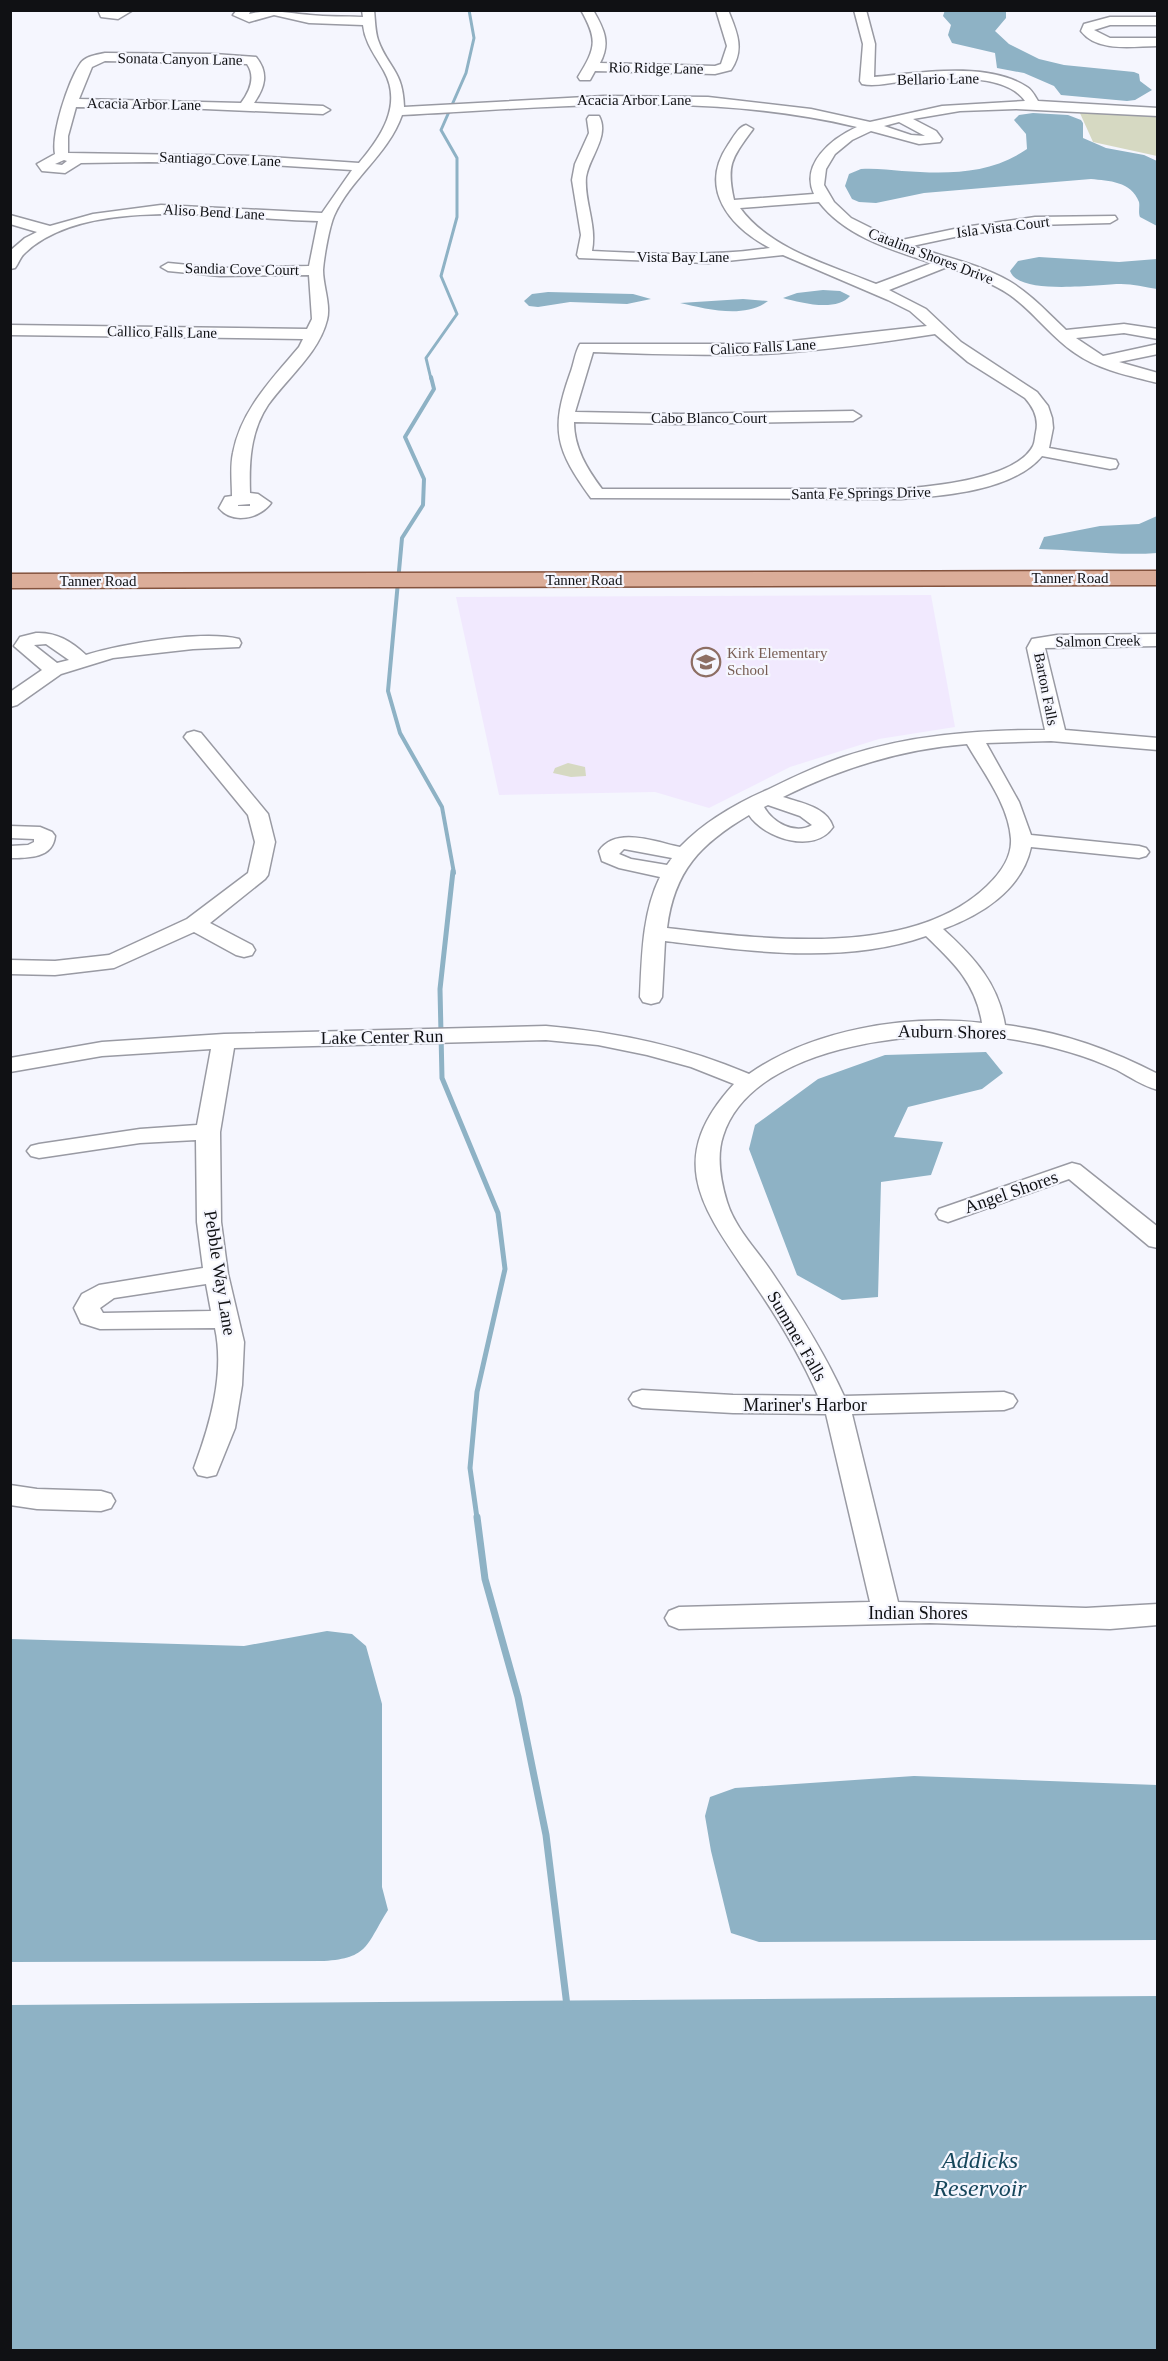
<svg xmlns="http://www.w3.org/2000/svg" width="1168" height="2361" font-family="'Times New Roman',serif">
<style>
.education{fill:#f1e9fe}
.green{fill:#d6d9c2}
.water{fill:#8eb2c5}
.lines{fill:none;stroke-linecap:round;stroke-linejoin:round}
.stream-far3{stroke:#8eb2c5;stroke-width:3}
.stream-far2{stroke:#8eb2c5;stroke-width:4}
.stream-far1{stroke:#8eb2c5;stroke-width:5}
.stream{stroke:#8eb2c5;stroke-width:7}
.minor-casing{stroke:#999aa3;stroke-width:3}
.major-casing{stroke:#84533e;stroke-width:3}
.minor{fill:#fff;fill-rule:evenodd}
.major{fill:#dbad99;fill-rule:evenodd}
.labels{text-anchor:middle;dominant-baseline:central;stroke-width:4.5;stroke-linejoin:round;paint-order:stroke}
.far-street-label{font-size:15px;fill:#101114;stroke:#f5f6fe}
.far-education-label{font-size:15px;fill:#785e54;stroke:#f5f6fe;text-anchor:start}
.street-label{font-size:18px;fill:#101114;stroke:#f5f6fe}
.near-water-label{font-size:24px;font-style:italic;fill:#16465b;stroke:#f5f6fe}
</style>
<rect width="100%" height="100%" fill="#f5f6fe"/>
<path class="education" d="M931,595L955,727L879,739L790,767L709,808L655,792L499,795L456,597Z"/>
<path class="green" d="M1079,111L1157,114V156L1093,142Z
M568,763L585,767L586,776L571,777L553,773L555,768Z"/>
<path class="water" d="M945,10L1006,11V18L995,31L1009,44L1039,59L1064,65L1134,72L1139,74L1140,81L1152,90L1135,100L1127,101L1061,95L1054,86L1024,73L997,68L995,53L952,43L948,35L951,25L943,16Z
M1033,113L1068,115L1081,120L1083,123V138L1106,148L1144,155L1157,161V226L1140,217C1138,212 1140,206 1139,202C1131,181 1109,181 1091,179L924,193L876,203L859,202L852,199L845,186L849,174L861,169C875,168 889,170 902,171C946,174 990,175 1027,149L1026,134L1014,120L1019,115Z
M1039,257L1119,262L1157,259V289C1145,287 1133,284 1121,284C1098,284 1019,296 1010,271L1018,261Z
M823,290L840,291L850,296C837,312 801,303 783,298L797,293Z
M548,292L633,294L651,299L627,304L570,302L538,307L529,306L524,301L532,294Z
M743,299L768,301C745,319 706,309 680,303Z
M1157,516V553C1118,556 1078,550 1039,549L1044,537L1100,526L1139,524Z
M986,1052L1003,1073L982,1089L908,1107L894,1137L943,1142L931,1175L881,1182L878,1297L842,1300L797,1275L749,1149L755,1125L818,1079L885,1055Z
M327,1631L352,1634L366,1646L382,1704V1887L388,1910C366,1945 369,1958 324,1961L11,1962V1639L244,1646Z
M914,1776L1157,1785V1940L759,1942L731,1933L711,1851L705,1816L710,1797L735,1788Z
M1157,1996V2350H11V2005Z"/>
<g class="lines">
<path class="stream-far3" d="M431,379L426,358L457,314L441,276L457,217V158L441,130L466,73L474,38L469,10"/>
<path class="stream-far2" d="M431,377L434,389L405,437L424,479L423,505L402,538L388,691L400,733L442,807L454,873"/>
<path class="stream-far1" d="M453,871L440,989L442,1078L498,1213L505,1269L477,1392L470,1468L477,1518"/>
<path class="stream" d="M477,1517L485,1579L518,1697L546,1835L567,2006"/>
<g class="minor-casing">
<path id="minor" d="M98,10H133L118,19L101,17Z
M237,10H251L249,14C272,8 286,13 310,15C327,17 345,16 363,17L362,10H374C375,19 375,31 378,40C388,68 403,70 404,107L604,96L708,97L811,109L870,122L942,106L1025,101C1004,70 933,79 900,82C888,83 874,87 862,84L860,81L863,44L854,10H866L875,44L874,77C918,73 987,61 1027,87C1032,90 1035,96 1038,101L1158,108V116L1016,109L960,111L913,119L936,131L942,139L940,142L919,144L871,131L852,140L835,154L826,169L824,185L834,202L851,218L897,241L964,227L1035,217L1115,216L1117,219L1110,223L1035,225L964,235L912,246C944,257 979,264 1009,281C1031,294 1048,313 1066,330L1124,324L1158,329V339L1124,333L1076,338L1103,356L1158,344V354L1119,362L1158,373V383C1130,376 1099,370 1075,353C1051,337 1034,312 1010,295C991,282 969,274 947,267L889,290L926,309L961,342L1037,392L1048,406L1052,418L1053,428L1049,448L1116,460L1118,464L1116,468L1110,469L1042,456C1013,491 943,496 901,499L591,498C556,450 550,430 570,374C574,364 575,352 580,344H765L927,326L910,311L888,300L783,255L708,263L579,258L577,255L581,235L572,180L575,164L589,133L587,119L589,116H599C610,136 589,157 586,177C584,202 597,224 592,251C651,254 711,257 770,248C730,227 698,189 728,145C733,138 738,127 746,125L753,129C732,158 726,164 734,200L814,194C800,164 832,138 857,127C707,91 555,107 402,115C388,155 351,178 334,216C329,228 324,257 323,270C323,286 331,305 327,320C319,353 287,378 268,405C250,432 249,463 250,493L258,494L271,503C260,518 233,525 219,508L225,497L232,496C232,482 230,467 233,453C241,410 272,379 299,347L303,339L10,335V325L307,329L312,319L309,275L220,276L168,271L161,267L168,263L220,268L309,266L318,221C238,220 88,193 25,253C20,257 19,263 15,268L10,269L11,250L25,238L37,232L10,224V215L50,226L93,214L161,205L322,213L352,170L255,164L149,162L81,163L65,173L42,171L37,164L55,154C51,134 68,82 80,64C85,56 96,55 105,53L214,54L256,57C269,73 265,87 254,103L323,106L330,110L323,114L182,108L76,107L68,136V153L255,156L359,163C381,137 403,105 384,71C375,55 365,43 363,25L309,23L274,15L249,22L233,15ZM105,61L247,64C256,77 250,91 241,103L79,99L92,67ZM899,122L925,136L911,135L884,126ZM64,160L67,161L62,165L55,164ZM819,202C846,237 892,250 932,263L876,284C830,265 771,250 740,208ZM935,334L968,362L1025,398C1034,408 1039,419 1036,432C1035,436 1035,442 1033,446C1016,479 934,486 901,489H602C587,469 574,448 574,422L681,424L853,421L861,416L853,411L681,414L575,412L593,352C649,354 706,356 762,354C820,351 878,343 935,334ZM250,504V506H238V505Z
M581,10H593C604,29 611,43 600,63L715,66L721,64L727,46L716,10H728C737,32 745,49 731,70L715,74L595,71L590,80H580L578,77C596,48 598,40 581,10Z
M1110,17H1158V25H1110L1094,30L1110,38H1158V46C1133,46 1098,53 1081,31L1084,24Z
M36,633C56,632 71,641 86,655C122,644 202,630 239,639L241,643L239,647L193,649L113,658L61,674L17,705L10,707V692L42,670L14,646L20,637ZM46,644L69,660L57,663L34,645Z
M1158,634V646L1045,648L1065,730L1158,738V750L1051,741L986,743L1019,802L1031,835L1139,846L1146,848L1149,852L1146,856L1139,858L1031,847C1022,890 981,915 943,929C974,957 998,983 1005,1025C1058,1031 1110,1049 1158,1074V1090C1143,1086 1130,1077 1117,1070C1085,1055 1052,1046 1017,1040C936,1026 753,1040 723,1136C716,1157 721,1182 727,1202C735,1228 756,1249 771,1271C798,1311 824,1352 844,1396L1004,1392L1013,1395L1017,1401L1013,1407L1004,1410L852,1414L898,1602L1086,1608L1158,1604V1625L1110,1629L930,1623L679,1629L669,1625L665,1618L669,1611L679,1607L870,1602L826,1414L733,1413L642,1408L633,1405L629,1399L633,1393L642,1390L733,1395L818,1396C801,1357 779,1320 755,1285C706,1212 661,1163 734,1084L691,1067L647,1055L598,1045L546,1040L234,1048L220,1132L221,1222L228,1274L244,1342L242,1385L235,1428L216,1475L207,1477L198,1475L194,1468C210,1425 225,1374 215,1328L100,1329L81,1323L74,1308L82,1294L99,1285L203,1268L197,1222L196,1140L140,1143L39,1158L31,1156L27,1151L31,1146L39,1144L140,1129L197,1125L211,1049L102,1056L10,1072V1058L102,1042L224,1034L546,1026C616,1032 684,1046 749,1074C812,1030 905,1014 982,1023C976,983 953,962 926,936C843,965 750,951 665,941L662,997L659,1002L651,1004L643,1002L640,997C642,956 642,914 660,877L619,868L602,861L599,851C616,826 655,842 680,847C704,822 737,803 767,790C792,778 816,766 843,757C908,735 977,730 1045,730L1027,648L1032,639L1057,635ZM967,744C983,772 1009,805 1011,839C1012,857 1000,874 987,886C911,959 762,939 667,928C674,871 700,844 749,815C764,838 814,855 833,827C827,807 801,803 783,797C841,768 903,749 967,744ZM768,805L800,816L812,825C795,835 773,823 764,807ZM624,849L672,858L667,865L631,859L619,854ZM206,1284L211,1311L103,1313L100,1308L114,1298Z
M194,731L201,733L268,814L275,842L268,875L265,879L210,923L252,945L255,950L252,955L244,957L236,955L194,932L114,968L55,975L10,974V960L55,961L109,955L187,919L248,873L255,842L248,815L184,737L187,733Z
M10,826L40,827L52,832L55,836C53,858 29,858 10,858V846L28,845L34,842V839L10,838Z
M1072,1163L1080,1165L1158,1227V1248L1149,1246L1069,1179L948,1222L939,1219L936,1214L939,1209Z
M10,1485L37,1489L101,1491L111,1494L115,1501L111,1508L101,1511L37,1509L10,1505Z"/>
</g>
<g class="major-casing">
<path id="major" d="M1158,571V585L10,588V574Z"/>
</g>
<use href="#minor" class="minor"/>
<use href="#major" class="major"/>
</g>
<defs>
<g id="school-ring" transform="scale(1.5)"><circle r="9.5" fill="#f5f6fe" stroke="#8d6e63" stroke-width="1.5"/><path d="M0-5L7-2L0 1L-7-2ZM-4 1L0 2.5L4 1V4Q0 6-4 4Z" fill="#8d6e63"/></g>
</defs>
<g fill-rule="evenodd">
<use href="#school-ring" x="706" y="662"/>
</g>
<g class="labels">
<g class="far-street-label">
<text transform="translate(180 59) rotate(1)">Sonata Canyon Lane</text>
<text transform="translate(656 68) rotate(1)">Rio Ridge Lane</text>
<text transform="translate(938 79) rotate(-1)">Bellario Lane</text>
<text x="634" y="100">Acacia Arbor Lane</text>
<text transform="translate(144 104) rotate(1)">Acacia Arbor Lane</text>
<text transform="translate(220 159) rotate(2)">Santiago Cove Lane</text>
<text transform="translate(214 212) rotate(3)">Aliso Bend Lane</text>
<text transform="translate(1003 227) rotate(-7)">Isla Vista Court</text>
<text transform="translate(931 256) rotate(21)">Catalina Shores Drive</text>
<text x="683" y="257">Vista Bay Lane</text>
<text transform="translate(242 269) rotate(1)">Sandia Cove Court</text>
<text transform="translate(162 332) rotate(1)">Callico Falls Lane</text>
<text transform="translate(763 347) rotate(-3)">Calico Falls Lane</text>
<text x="709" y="418">Cabo Blanco Court</text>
<text transform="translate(861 493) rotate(-1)">Santa Fe Springs Drive</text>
<text x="1070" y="578">Tanner Road</text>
<text x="584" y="580">Tanner Road</text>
<text x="98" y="581">Tanner Road</text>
<text transform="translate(1098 641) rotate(-1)">Salmon Creek</text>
<text transform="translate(1046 689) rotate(79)">Barton Falls</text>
</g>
<g class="far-education-label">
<text x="727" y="653">Kirk Elementary<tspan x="727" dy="17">School</tspan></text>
</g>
<g class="street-label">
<text transform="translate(952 1032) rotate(1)">Auburn Shores</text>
<text transform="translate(382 1037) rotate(-1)">Lake Center Run</text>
<text transform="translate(1011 1192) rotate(-19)">Angel Shores</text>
<text transform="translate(220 1273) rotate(81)">Pebble Way Lane</text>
<text transform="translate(797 1336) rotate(60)">Summer Falls</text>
<text x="805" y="1405">Mariner's Harbor</text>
<text x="918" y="1613">Indian Shores</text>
</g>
<g class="near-water-label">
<text x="980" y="2160">Addicks<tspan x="980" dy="28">Reservoir</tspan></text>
</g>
</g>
<rect width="1168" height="2361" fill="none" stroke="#101114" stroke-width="24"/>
</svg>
